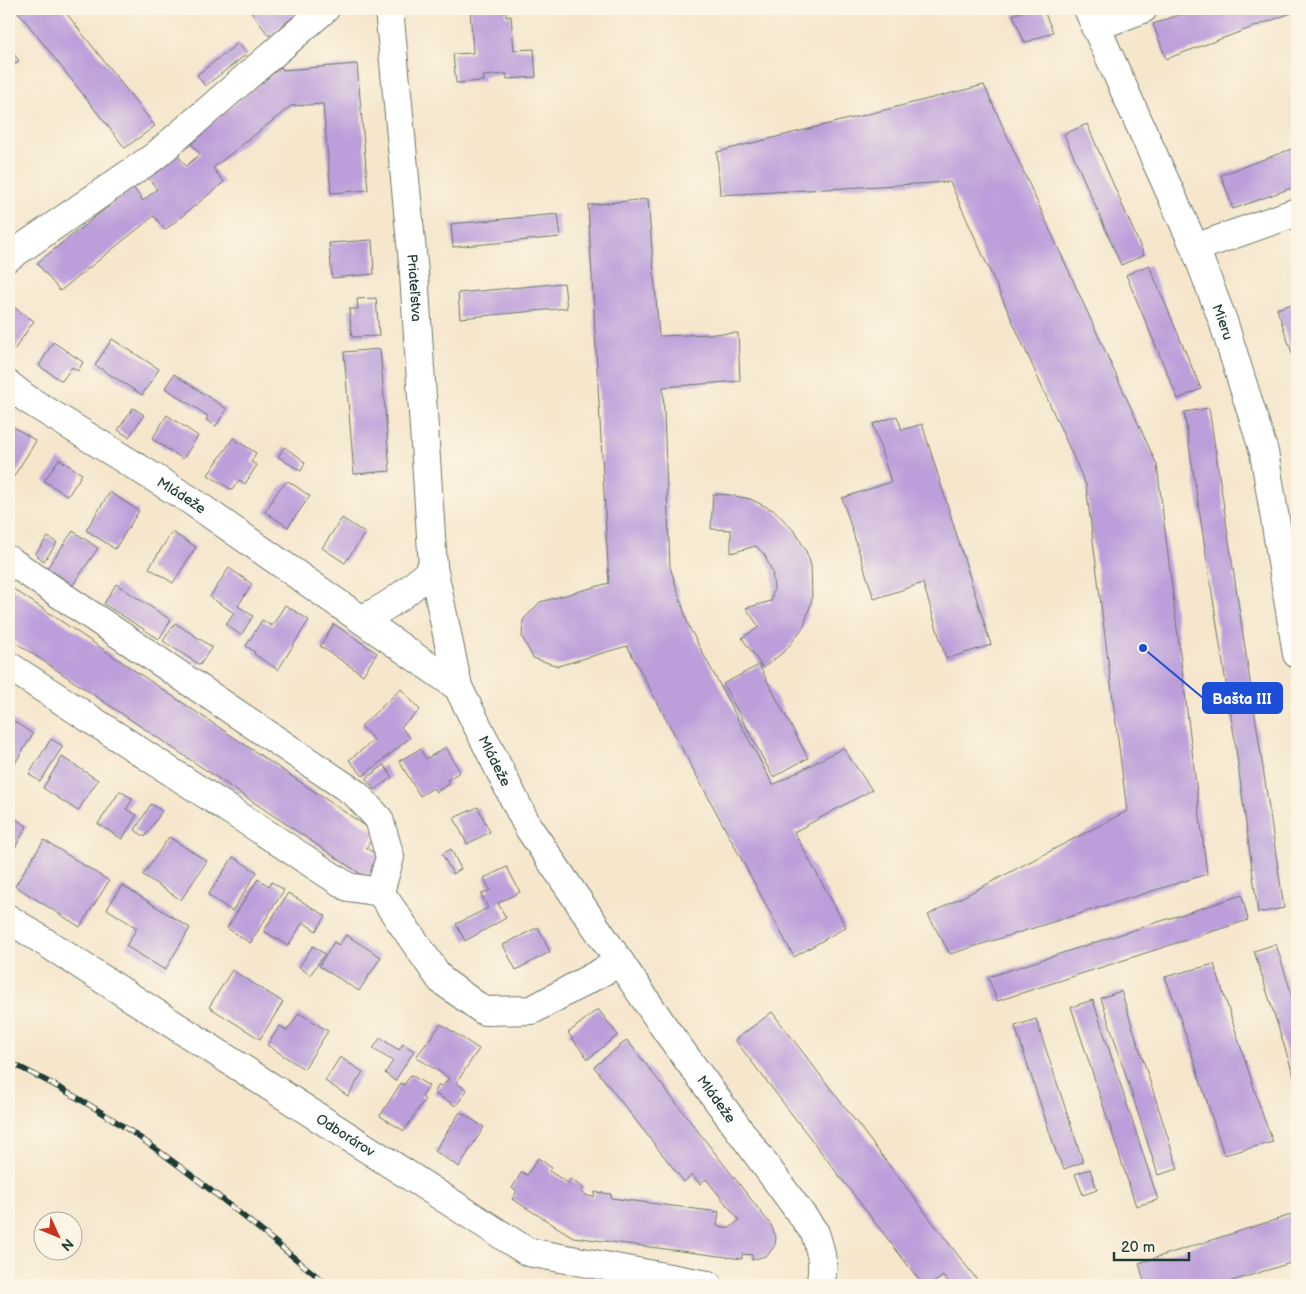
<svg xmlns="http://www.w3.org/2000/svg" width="1306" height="1294" font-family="'Balsamiq Sans',sans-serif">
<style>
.building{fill:#bb9eda}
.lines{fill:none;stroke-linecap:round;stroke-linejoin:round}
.minor-casing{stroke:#6a7869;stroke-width:30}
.minor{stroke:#fff;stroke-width:28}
.rail-casing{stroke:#1f3d34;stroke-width:5.5}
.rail{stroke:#fcf5e5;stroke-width:4;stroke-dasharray:11;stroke-linecap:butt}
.labels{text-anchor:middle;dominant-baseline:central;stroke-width:4;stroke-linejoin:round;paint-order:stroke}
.street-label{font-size:14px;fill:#1f3d34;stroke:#fcf5e5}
.leader{fill:none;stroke:#1d4ed8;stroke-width:2}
.callout-dot{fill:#1d4ed8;stroke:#fcf5e5;stroke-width:2}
.callout{fill:#1d4ed8;stroke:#1d4ed8;stroke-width:2}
.callout-label{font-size:15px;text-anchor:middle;font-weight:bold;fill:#fff}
</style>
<rect width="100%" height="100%" fill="#fcf5e5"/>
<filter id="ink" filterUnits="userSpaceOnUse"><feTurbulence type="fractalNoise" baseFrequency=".02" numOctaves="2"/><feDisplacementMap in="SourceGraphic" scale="10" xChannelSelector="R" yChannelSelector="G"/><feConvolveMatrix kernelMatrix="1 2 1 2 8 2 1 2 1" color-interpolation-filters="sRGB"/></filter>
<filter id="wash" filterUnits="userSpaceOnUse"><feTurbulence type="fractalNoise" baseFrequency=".0096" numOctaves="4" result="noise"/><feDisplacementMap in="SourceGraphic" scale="20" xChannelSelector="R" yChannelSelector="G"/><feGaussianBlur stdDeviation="1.12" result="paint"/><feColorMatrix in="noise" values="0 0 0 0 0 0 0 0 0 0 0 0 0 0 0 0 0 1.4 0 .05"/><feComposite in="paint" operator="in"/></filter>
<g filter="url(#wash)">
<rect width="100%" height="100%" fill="#f5e6cc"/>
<g id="blocks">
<path class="building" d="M16,9H63L155,126L125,148Z
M249,9H295L298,13L269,36Z
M470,9H506V17L511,16L514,50L534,49L536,77L507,79V74L483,76L484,81L456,83L453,54L473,53Z
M1028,9H1043L1053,32L1025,43L1013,15Z
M1196,9H1297V11L1166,59L1153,24Z
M238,43L247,54L205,86L197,75Z
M11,50L19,61L9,69V52Z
M357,64L368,190L331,193L323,104L291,106L213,168L224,182L165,230L154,216L60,291L37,263L133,187L143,201L157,189L146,175L175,152L186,166L200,154L189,141L281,67L283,70Z
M984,85L1157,465L1207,874L950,954L928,915L1127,811L1086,485L950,182L720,195L717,152Z
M1087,124L1144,255L1121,265L1064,134Z
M1297,147V186L1233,209L1221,175Z
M648,199L659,336L738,333L740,381L663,387L670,567L689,627L773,785L843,748L872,790L794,832L846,927L794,957L627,646L558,666L533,658L522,637L523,620L540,602L609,583L588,205Z
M558,214L561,237L453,247L451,224Z
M372,240L374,274L332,278L329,243Z
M1149,265L1201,389L1178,399L1126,275Z
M564,283L567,308L460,318L458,293Z
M376,298L379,336L352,337L349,309H358L357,299Z
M1297,302V368L1277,309Z
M9,304L34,321L14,350L9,347Z
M112,339L159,369L142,395L95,365Z
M53,342L83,362L78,371L72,367L62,381L39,366Z
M380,349L390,471L354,474L344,352Z
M174,374L227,409L216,426L206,420L208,416L165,388Z
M133,408L144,415L129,437L118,430Z
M1209,408L1284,908L1258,913L1234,735L1184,412Z
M167,415L198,436L183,459L152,439Z
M897,416L902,430L922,424L991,645L946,659L923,583L874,599L842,498L891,482L873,424Z
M9,424L36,441L9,484Z
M233,438L256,453L251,462L257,465L245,484L239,480L232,490L208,475Z
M284,447L299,457L305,463L301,471L278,457Z
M59,459L82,474L68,496L44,481Z
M288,481L310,496L288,527L265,512L280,488Z
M110,492L139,511L115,549L86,530Z
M713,494L730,495L750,499L775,511L796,533L806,551L811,565L812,599L804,626L786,650L763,668L742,638L759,627L746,608L771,601L774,588L772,571L764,554L756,546L731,553V530L711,529Z
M342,518L365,533L345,563L322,548Z
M73,531L98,548L73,585L47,568Z
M172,532L196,547L173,583L149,568Z
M48,537L57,543L44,561L35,554Z
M229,568L252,584L238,606L253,616L241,635L226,625L234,613L210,597Z
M116,584L171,620L159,639L104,604Z
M9,586L376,833L366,848L382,858L368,879L9,638Z
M285,605L309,620L278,670L254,654L255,652L246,646L262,620L272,626Z
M175,623L212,647L200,665L163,641Z
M334,624L377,653L363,675L320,646Z
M759,665L808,758L773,777L723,684Z
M401,689L420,710L401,727L410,738L363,776L349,760L374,740L361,726Z
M9,718L33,734L12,768L9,766Z
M51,739L63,746L40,782L29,774Z
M446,747L460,772L447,780L450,784L436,792L433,788L420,796L399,761L420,749L426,759Z
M62,757L98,780L78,811L43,788Z
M384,765L392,777L375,790L366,779Z
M120,791L133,799L126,809L137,815L122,839L98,824Z
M151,804L162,811L145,837L135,830Z
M478,807L490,832L467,844L454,818Z
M9,815L27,826L12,853L11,852L9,855Z
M169,837L207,861L181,900L143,875Z
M44,840L109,881L80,927L15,886Z
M451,849L461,869L453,874L442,854Z
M233,857L257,872L232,911L208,895Z
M507,867L520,892L498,903L506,918L465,941L456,924L488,908L481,894L490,890L484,878Z
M258,879L269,886L272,882L284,890L250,943L227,928Z
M122,885L190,928L165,970L126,946L137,928L107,909Z
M288,893L326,916L316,931L303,922L288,946L264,931Z
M1242,895L1248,920L997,1001L988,977Z
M538,927L550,952L516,970L503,945Z
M346,935L381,957L359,991L319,966L334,942L339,945Z
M1276,944L1297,1012V1086L1254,951Z
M313,946L325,954L310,975L299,967Z
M1214,964L1263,1116L1273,1142L1224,1155L1175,1002L1165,977Z
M232,970L283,1002L260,1039L209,1007Z
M1121,991L1178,1169L1158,1175L1101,998Z
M1093,1000L1158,1200L1136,1206L1071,1007Z
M598,1009L618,1035L588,1059L568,1033Z
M772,1012L977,1280L970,1285H951L943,1276L930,1285H923L735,1040Z
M299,1013L328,1031L304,1069L267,1045L280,1026L287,1031Z
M1036,1019L1083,1162L1064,1169L1057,1155L1015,1026Z
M441,1024L479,1049L456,1083L467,1090L456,1106L434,1093L439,1085L442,1087L449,1078L416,1057Z
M380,1038L399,1050L403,1044L414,1051L395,1081L385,1073L393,1061L373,1049Z
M627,1040L771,1225L776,1237L775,1245L768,1255L752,1260V1255L742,1254V1259L573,1237L512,1199L517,1191L512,1188L520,1175L522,1172L527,1175L538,1158L552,1168L549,1171L568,1183L570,1179L584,1188L581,1192L588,1196L594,1197L595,1192L611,1194V1198L719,1212L717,1226L730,1228L739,1220L706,1179L700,1184L692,1175L684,1182L594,1067Z
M340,1057L363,1072L348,1096L325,1081Z
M411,1075L429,1086L422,1097L425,1099L404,1131L380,1116L401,1083L404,1085Z
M460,1112L484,1127L459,1167L435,1151Z
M1090,1169L1097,1190L1083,1195L1075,1174Z
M1297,1213V1261L1219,1285H1145L1139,1263Z"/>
</g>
</g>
<g filter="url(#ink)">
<use href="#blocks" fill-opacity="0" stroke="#6a7869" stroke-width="1"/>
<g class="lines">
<g class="minor-casing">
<g id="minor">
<path id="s1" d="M389,9L414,274L433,567L458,687"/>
<path id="s2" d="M1088,9L1195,248L1223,321L1264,452L1297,654"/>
<path d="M1095,27L1143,9"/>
<path d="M1195,248L1297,212"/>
<path d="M9,257L155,156L325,9"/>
<path id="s3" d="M9,385L27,399L190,500L458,687L528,827L666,1030L815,1233C821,1251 825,1266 820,1285"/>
<path d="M9,560L356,794L379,819L390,857L380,892"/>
<path d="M362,619C390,606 412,590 433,567"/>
<path d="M9,666L348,887L380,892L441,980L484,1011L532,1010L620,962"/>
<path id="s4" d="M9,919L528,1252L708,1285"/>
</g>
</g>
<use href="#minor" class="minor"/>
<g class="rail-casing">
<path id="rail" d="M9,1062C57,1085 103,1111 146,1142C209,1186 268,1237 328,1285"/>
</g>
<use href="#rail" class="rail"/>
</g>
</g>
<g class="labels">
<g class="street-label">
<text stroke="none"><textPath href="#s1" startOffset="280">Priateľstva</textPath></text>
<text stroke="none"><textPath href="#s2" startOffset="341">Mieru</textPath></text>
<text stroke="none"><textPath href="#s3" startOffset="205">Mládeže</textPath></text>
<text stroke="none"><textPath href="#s3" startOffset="624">Mládeže</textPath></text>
<text stroke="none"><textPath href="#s3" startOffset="1029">Mládeže</textPath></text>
<text stroke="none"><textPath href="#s4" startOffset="400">Odborárov</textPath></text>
</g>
</g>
<path class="leader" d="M1143 648L1203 698"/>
<circle class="callout-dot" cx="1143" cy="648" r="5"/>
<rect class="callout" x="1203" y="683" width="79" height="30" rx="5"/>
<g class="callout-label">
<text x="1242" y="704">Bašta III</text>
</g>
<rect width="1306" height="1294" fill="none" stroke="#fcf5e5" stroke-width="30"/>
<g transform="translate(58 1236) rotate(134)"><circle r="24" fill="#fcf5e5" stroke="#a4ab9e"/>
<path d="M0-4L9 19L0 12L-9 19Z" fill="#c8321e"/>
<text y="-8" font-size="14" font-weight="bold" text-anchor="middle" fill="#1f3d34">N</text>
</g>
<path d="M1114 1252v8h75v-8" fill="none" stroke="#1f3d34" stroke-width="2.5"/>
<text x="1121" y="1252" font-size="15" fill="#1f3d34" stroke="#fcf5e5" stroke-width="4" paint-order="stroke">20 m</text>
</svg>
